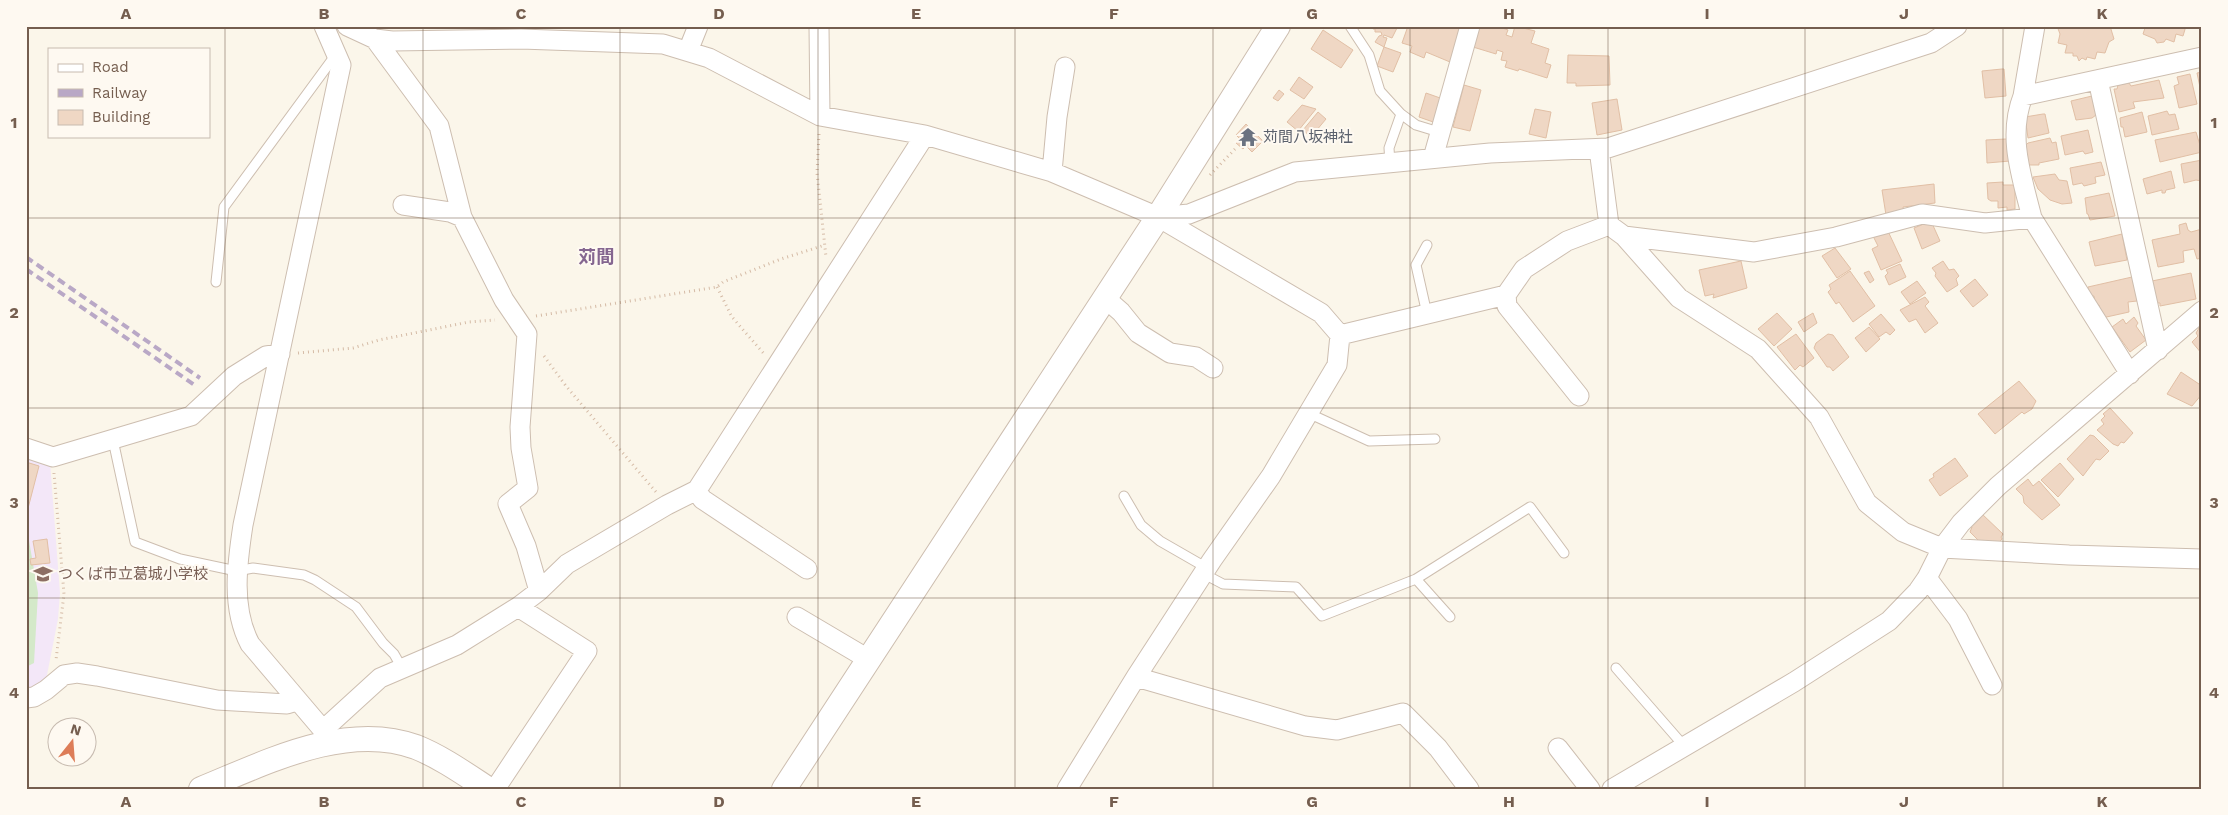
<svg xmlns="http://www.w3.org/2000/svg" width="2228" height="815" font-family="'Work Sans','Noto Sans JP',sans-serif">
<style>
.education{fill:#f3e7f8}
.green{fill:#d4e9c9}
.building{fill:#efd7c4;stroke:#e1bfa5}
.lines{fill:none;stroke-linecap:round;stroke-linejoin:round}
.service-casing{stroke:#cdbeb0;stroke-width:11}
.minor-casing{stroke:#cdbeb0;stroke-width:21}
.tertiary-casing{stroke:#cdbeb0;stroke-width:26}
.path{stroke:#d5bba6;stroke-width:3;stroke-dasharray:1 4;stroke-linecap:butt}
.service{stroke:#fff;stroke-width:9}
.minor{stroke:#fff;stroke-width:19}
.tertiary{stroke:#fff;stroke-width:24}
.rail{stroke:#b9a8c6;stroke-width:4;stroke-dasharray:8 5;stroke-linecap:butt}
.grid{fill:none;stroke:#755e4f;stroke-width:1;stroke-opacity:0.55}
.labels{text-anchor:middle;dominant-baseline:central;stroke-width:4;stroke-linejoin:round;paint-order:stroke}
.worship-label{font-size:15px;fill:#5b616d;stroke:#fef9f1;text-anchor:start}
.education-label{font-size:15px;fill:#785e54;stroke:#fef9f1;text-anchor:start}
.quarter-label{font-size:18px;font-weight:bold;fill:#856690;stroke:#fef9f1}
.neatline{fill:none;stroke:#755e4f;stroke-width:2}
.grid-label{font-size:16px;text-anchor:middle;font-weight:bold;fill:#755e4f}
</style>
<rect width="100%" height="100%" fill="#fbf6ea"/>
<path class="education" d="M26,454L50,462L60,593L58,619L46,680L26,691Z"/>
<path class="green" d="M26,523L38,593L34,663L26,667Z"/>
<path class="building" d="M1374,26H1398L1392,38L1384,35L1383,37L1387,38L1384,47L1375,42L1379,36L1382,35L1381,32H1375V29H1373Z
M1408,26H1462L1464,27L1450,62L1426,52L1424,58L1410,52L1412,46L1402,43Z
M1482,26H1497L1508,30L1506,35L1512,37L1515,26L1535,31L1531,43L1549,49L1545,63L1551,65L1547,78L1519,69L1518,71L1505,67L1507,61L1501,60L1503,52L1497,50L1496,54L1473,47L1479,27L1482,28Z
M2110,26L2114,39L2109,42L2105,53L2097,52L2095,59L2087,57L2086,60L2082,58L2079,61L2077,56H2073V53H2065L2067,45L2058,43L2060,34L2057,26Z
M2140,26H2186L2183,36L2176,34L2174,42L2166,39L2164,42L2157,43L2155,39L2143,34L2145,28Z
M1323,30L1353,50L1341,68L1311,49Z
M1384,47L1401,53L1393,72L1377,66Z
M1568,55L1609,56L1610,85L1576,86V83H1567Z
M2002,69H2004L2006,96L1985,98L1982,71Z
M2202,72V92H2201L2197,73Z
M2190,74L2197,104L2179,108L2174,86L2179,84L2177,77Z
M1299,77L1313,87L1304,99L1290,90Z
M2159,80L2164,98L2133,102L2135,108L2119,112L2114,89H2117L2118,85L2129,83L2131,86Z
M1464,85L1481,90L1470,131L1453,127Z
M1279,90L1284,94L1278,101L1273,98Z
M1426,93L1443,99L1436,123L1419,117Z
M2092,96L2096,115L2092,118L2076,120L2071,101Z
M1617,99L1622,130L1597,135L1592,103Z
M1302,105L1316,109L1298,131L1287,122Z
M1535,109L1551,112L1546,138L1529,134Z
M2167,111L2169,115L2175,114L2179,129L2152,135L2148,116Z
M1318,112L1326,119L1311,137L1303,130Z
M2142,112L2147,132L2125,137L2123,127H2121L2120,118Z
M2043,114H2045L2049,133L2028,138L2025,117Z
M1246,124L1263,141L1252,152L1246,146L1243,149L1236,143L1240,139L1236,135Z
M2088,130L2093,152L2085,154L2083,151L2065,155L2061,136Z
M2196,132L2202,152L2160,162L2155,140Z
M2050,138L2052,143L2056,142L2059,159L2039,163V165H2029L2025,146L2028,143Z
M2006,139H2008L2010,161L1987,163L1986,140Z
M2202,160V181L2196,180L2184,183L2181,164Z
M2101,162L2105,175L2095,177L2096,183L2084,186L2082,183L2073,185L2070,168Z
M2171,171L2175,188L2166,190L2165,193H2162V190L2147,194L2143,179Z
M2055,174L2059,180L2067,181L2072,203L2062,204L2050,200L2038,189L2033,177Z
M2003,182V185H2015V209L2007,210V207L1998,208V201H1991L1988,199L1987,183Z
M1934,184L1935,203L1903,207L1904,212L1886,215L1882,190Z
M2109,193L2115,216L2090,220L2088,214H2087L2085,198Z
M1931,221L1940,241L1922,249L1914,228Z
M2186,223L2188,230L2191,232L2202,229V258L2197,259L2194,249L2183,251L2184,262L2158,267L2152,240L2180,234L2179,225Z
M1886,227L1902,261L1881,270L1872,249L1878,246L1872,234Z
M2122,234L2127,260L2095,266L2089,242Z
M1835,248L1851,269L1837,278L1822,256Z
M1741,261L1747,288L1713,298L1714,294L1705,296L1699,270Z
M1943,261L1949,270L1954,269L1959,276L1956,279L1958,285L1947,292L1935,276L1936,273L1932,268Z
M1900,264L1906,277L1889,285L1885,276L1888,273L1886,270Z
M1850,271L1875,306L1853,322L1839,302L1836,304L1828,292L1831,289L1829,285Z
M1869,271L1874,280L1870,283L1864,273Z
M2191,273L2196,299L2160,306V303H2157L2152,281Z
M2132,277L2137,299V301L2128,302L2129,312L2102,318L2099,305H2095L2094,296H2089L2088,287Z
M1975,279L1988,295L1973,307L1960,291Z
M1917,281L1926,293L1910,304L1901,292Z
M1925,297L1929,302L1925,306L1938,323L1925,333L1916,319L1909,322L1900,310Z
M1777,313L1792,329L1774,346L1758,329Z
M1813,313L1817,323L1804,332L1798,322Z
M1881,314L1895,330L1890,335L1886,332L1879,337L1869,324Z
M2134,317L2138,323L2136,326L2146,340L2130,352L2112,327L2123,319L2126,324Z
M1869,327L1880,339L1866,352L1855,338Z
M2199,328L2202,329V354L2192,342L2198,336L2196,333Z
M1796,334L1814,358L1803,367L1800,365L1795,370L1777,347Z
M1828,334L1833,335L1849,357L1833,371L1830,367H1827L1814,348L1816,343Z
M2181,372L2202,386V394L2192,406L2167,394Z
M2019,381L2036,401L2032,409L2024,414L2022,412L1995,434L1978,414Z
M2110,408L2133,433L2124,443L2121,442L2118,446L2113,444L2097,430L2104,424L2101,420L2105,416L2103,414Z
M2090,435L2094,436L2109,451L2100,460L2096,459L2083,476L2067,459Z
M1955,458L1968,476L1940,496L1929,480L1934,477L1933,474Z
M26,462L39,466L26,516Z
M2060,463L2074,479L2058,497L2041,480Z
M2028,479L2033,486L2039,481L2060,505L2042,520L2024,503L2023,496L2016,489Z
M1982,514L2003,534L2001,537L2002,539L1995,547L1987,549L1970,532L1972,527H1970Z
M47,539L50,563L31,565L30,559L36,558L33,541Z"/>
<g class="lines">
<g class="service-casing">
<path id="service" d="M1350,26L1369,55L1380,91L1401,114L1416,125L1439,132
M1390,163L1389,148L1401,114
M216,282L224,207L337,53
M1427,314L1416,265L1427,245
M1308,413L1369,441L1435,439
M113,440L135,542L180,559L227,569L237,571L253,568L304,575L315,580L356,607L383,643L394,654L402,668
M1124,496L1141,525L1160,541L1207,568
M1204,574L1223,584L1296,587L1322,616L1416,579L1450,617
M1416,579L1530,507L1564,553
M1616,668L1684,746"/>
</g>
<g class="minor-casing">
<path id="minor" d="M324,26L341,65L243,525C237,564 231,608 250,644L323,730L329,742
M347,26L375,39L392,41L521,39L663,44L709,58L820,116L925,135L1052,172L1158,217L1321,313L1340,335L1506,295L1524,269L1567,241L1609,225L1624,236L1754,252L1836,237L1922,214L1985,223L2032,218L2130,374
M819,26L820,116
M2035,26L2023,96L2202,57
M375,39L439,126L462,217L504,300L527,334L520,427L521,448L528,488L508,504L526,546L539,591
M688,51L698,26
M2098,80L2158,350
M2023,96C2007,137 2022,177 2032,218
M1599,149L1609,225
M1433,158L1470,26
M1052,172L1057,117L1065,67
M403,205L450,212L462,217
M1158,217L1189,214L1295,172L1490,153L1608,148L1931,43L1957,26
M1624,236L1679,298L1758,349L1819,417L1867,503L1903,532L1942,548L2069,555L2202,559
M1506,295L1507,306L1579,396
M1105,298L1121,312L1138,333L1170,353L1196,357L1213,368
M26,448L53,457L191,416L234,376L266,356L280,354
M697,490L702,499L807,569
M1927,578L1958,619L1992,685
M797,617L868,659
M1136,677L1305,726L1337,730L1403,713L1438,748L1469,789
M26,698L34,697L46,690L64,675L77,673L97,676L217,700L287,704L297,701
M323,730L380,678L457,645L518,607L539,591L567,564L667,505L697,490L925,135
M1558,748L1590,789
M495,789L587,651L518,607
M1067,789L1136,677L1212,560L1271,476L1337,365L1340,335
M1612,789L1794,682L1889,621L1918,591L1927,578L1942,548L1961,523L1998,486L2202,311"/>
</g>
<g class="tertiary-casing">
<path id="tertiary" d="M201,789C265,763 346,721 416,747C441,757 465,774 488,789
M784,789L1158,217L1278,26"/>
</g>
<path class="path" d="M819,134L817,173L826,257
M1210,175L1237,147
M717,287L732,317L765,355
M536,316L717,287L723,282L781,259L825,245
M298,353L353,348L379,340L469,322L495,320
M544,356L566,386L656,492
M54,473L64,594L56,660"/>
<use href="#service" class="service"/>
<use href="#minor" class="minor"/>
<use href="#tertiary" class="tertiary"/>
<path class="rail" d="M26,257L200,378
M26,269L196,386"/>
</g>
<path class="grid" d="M225,26V789M423,26V789M620,26V789M818,26V789M1015,26V789M1213,26V789M1410,26V789M1608,26V789M1805,26V789M2003,26V789M26,218H2202M26,408H2202M26,598H2202"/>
<defs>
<g id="temple-bare" transform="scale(1.5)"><path d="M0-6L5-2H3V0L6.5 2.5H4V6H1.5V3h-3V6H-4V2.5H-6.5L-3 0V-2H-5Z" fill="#6b7280" stroke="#fef9f1" stroke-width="2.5" paint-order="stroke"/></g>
<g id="school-bare" transform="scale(1.5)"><path d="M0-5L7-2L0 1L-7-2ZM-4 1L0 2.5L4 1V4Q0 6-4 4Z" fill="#8d6e63" stroke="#fef9f1" stroke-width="2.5" paint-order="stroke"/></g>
</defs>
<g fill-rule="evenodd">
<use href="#temple-bare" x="1248" y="137"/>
<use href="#school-bare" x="43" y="574"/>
</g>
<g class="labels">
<g class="worship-label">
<text x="1263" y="137">苅間八坂神社</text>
</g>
<g class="education-label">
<text x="58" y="574">つくば市立葛城小学校</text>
</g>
<g class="quarter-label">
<text x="596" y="256">苅間</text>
</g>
</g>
<rect width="2228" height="815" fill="none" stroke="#fef9f1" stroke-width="55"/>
<rect x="48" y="48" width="162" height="90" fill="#fef9f1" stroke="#c7bbb0"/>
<rect x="58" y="64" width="25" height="8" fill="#ffffff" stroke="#c7bbb0"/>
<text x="92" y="72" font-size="15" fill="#755e4f">Road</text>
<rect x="58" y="89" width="25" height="8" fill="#b9a8c6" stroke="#c7bbb0"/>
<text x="92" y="98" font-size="15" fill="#755e4f">Railway</text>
<rect x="58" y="110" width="25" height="15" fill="#efd7c4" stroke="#c7bbb0"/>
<text x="92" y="122" font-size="15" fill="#755e4f">Building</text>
<g transform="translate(72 742) rotate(17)"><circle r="24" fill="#fef9f1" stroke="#c7bbb0"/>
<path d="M0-4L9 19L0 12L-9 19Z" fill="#dd7d58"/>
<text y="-8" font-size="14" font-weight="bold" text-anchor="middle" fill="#755e4f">N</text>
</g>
<rect x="28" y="28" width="2172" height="760" class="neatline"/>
<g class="grid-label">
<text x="126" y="19">A</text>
<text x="324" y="19">B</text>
<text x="521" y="19">C</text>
<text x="719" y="19">D</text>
<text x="916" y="19">E</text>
<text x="1114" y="19">F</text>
<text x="1312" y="19">G</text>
<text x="1509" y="19">H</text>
<text x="1707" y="19">I</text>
<text x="1904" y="19">J</text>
<text x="2102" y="19">K</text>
<text x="14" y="128">1</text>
<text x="2214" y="128">1</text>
<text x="14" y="318">2</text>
<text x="2214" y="318">2</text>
<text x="14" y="508">3</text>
<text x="2214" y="508">3</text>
<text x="14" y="698">4</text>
<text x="2214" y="698">4</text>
<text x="126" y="807">A</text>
<text x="324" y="807">B</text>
<text x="521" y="807">C</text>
<text x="719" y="807">D</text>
<text x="916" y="807">E</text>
<text x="1114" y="807">F</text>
<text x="1312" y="807">G</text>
<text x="1509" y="807">H</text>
<text x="1707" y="807">I</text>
<text x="1904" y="807">J</text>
<text x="2102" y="807">K</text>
</g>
</svg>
